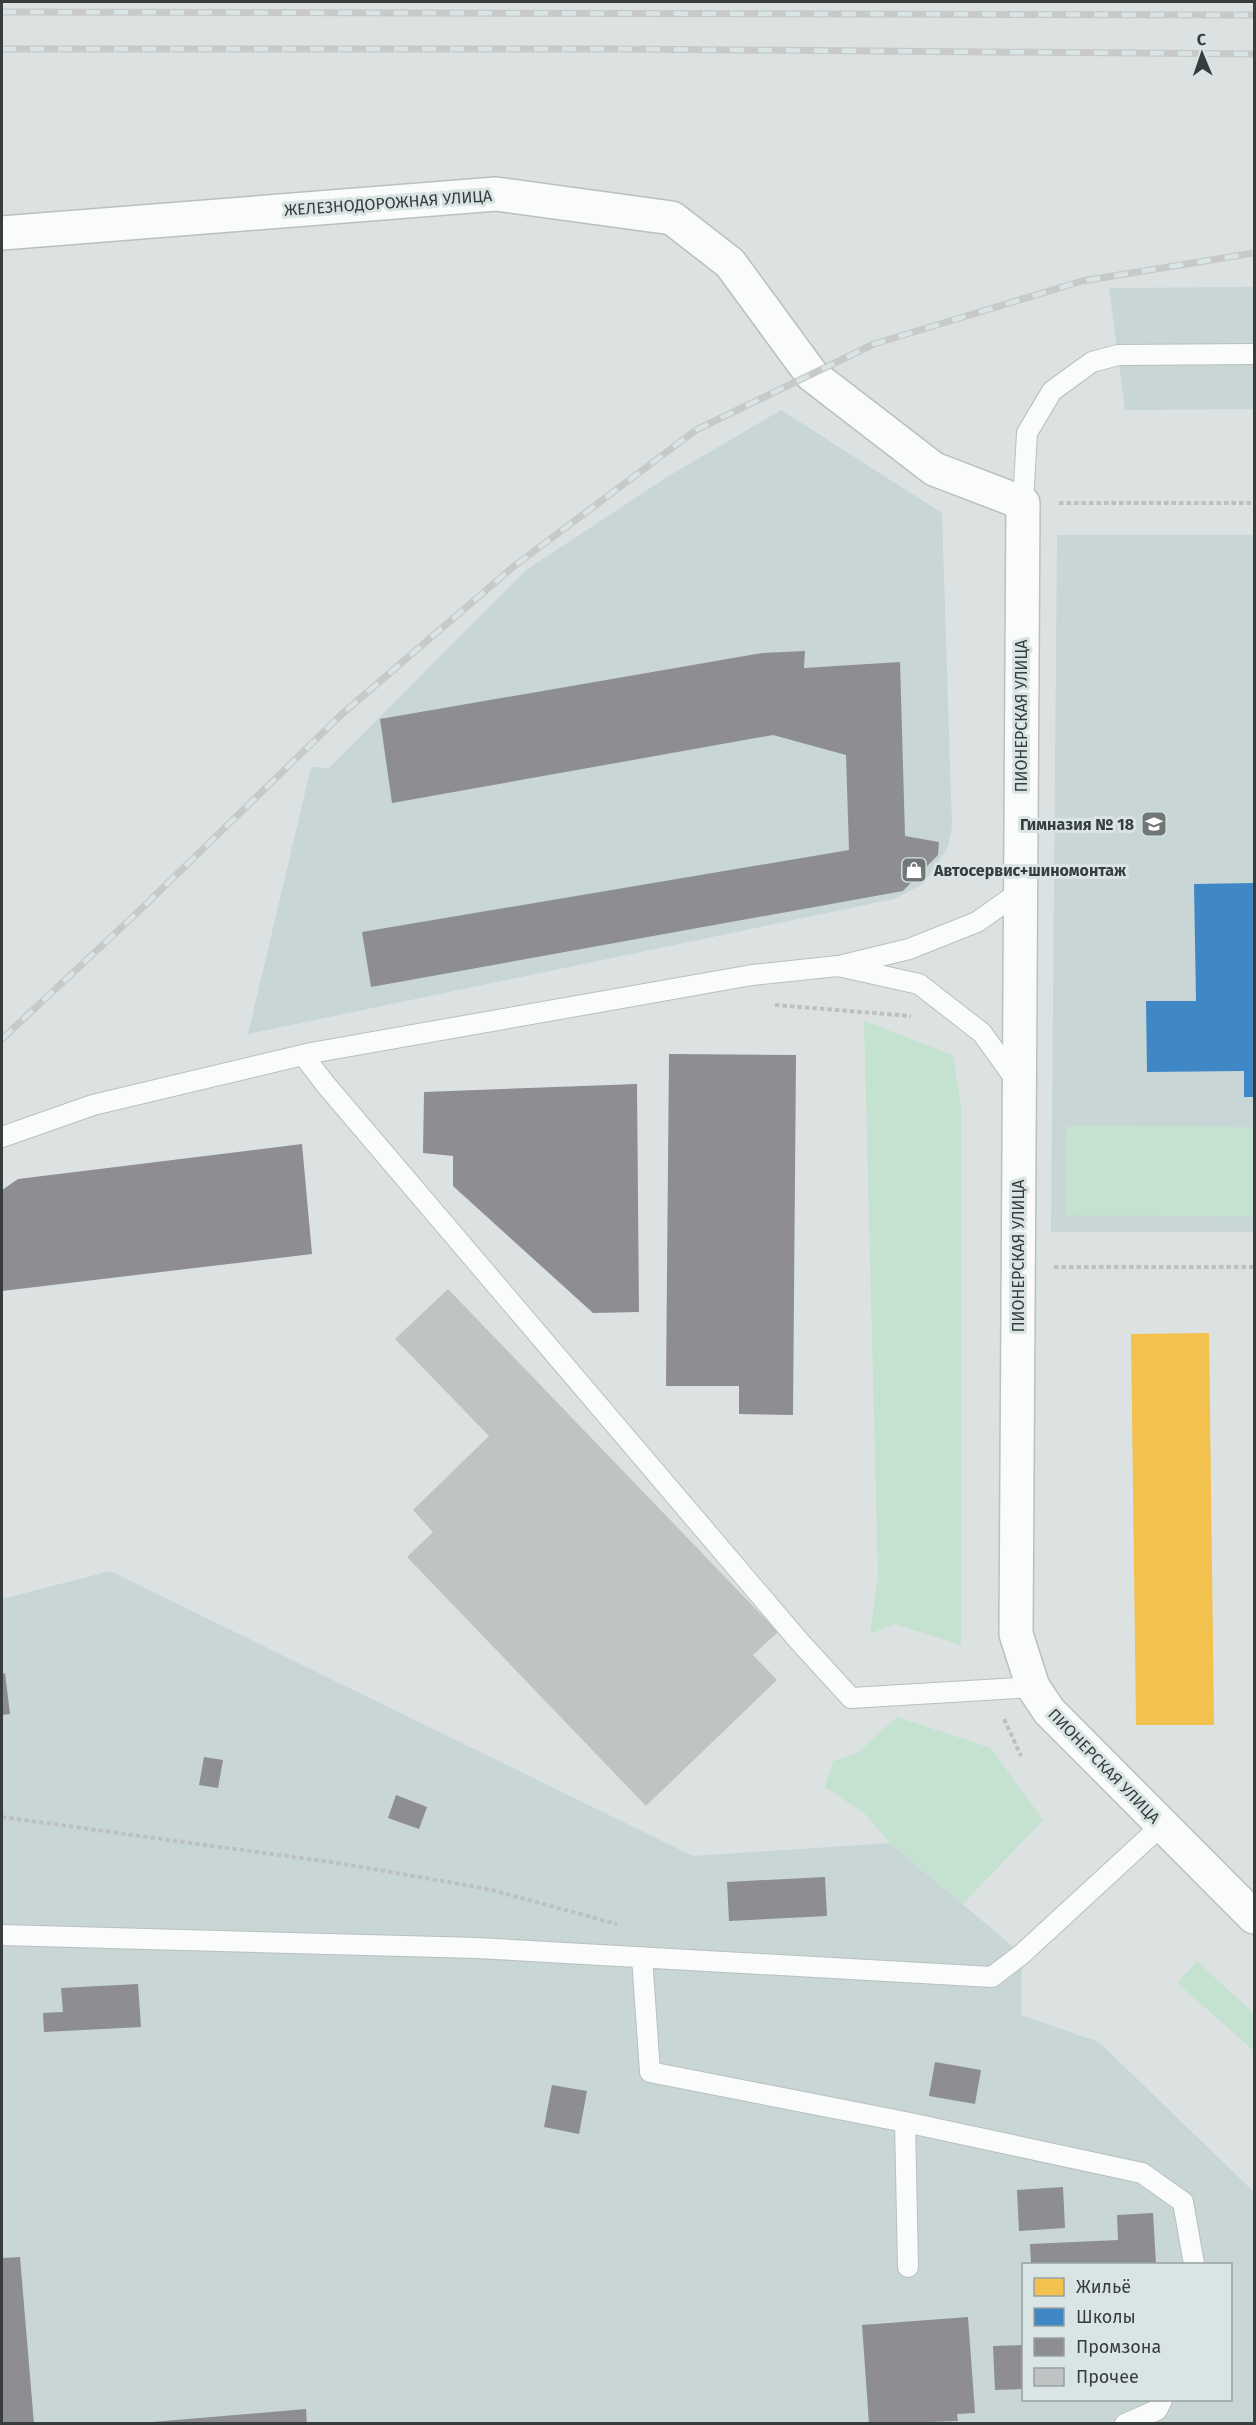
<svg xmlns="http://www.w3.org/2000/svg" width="1256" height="2425" font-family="'Fira Sans',sans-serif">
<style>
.built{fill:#c9d6d6;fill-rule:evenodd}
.green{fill:#c5e1d0}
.homes{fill:#f2c14e}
.schools{fill:#3f88c5}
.industry{fill:#8d8d92}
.building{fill:#bfc3c4}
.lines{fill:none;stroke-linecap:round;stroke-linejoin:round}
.lane-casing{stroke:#babfbf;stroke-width:22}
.street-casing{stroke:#babfbf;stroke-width:36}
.path{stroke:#bcc0c0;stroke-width:4;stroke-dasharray:4.5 3;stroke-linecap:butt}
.lane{stroke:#fafbfb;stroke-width:20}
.street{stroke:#fafbfb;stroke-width:33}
.rail-casing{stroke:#c8c9c9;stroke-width:7}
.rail{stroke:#d9e5e4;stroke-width:4.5;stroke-dasharray:14;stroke-linecap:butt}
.labels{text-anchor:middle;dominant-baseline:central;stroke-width:6;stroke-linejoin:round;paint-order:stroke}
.street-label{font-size:16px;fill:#373c3c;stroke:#d9e5e4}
.poi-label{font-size:16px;font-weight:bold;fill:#373c3c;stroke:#d9e5e4;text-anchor:end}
</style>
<rect width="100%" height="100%" fill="#dce2e2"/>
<path class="built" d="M1254,287V409L1125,410L1109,288Z
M781,410L942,513L952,827L948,847L923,884L894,899L248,1034L311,767L329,768L526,570L667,477Z
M1057,535H1254V1232H1051Z
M110,1571L693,1856L890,1843L1022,1954L1021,2015L1099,2042L1254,2192V2423L2,2424V1599ZM1024,2264H1230V2400H1024Z"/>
<path class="green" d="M864,1021L953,1055L961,1105V1645L895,1624L870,1634L878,1577Z
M1067,1126L1254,1127V1217L1066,1215Z
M897,1717L991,1748L1043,1820L963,1904L890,1843L865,1814L825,1787L833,1761L856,1754Z
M1197,1961L1254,2014L1253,2050L1177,1983Z"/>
<path class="homes" d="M1209,1333L1214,1725H1136L1131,1334Z"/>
<path class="schools" d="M1254,883V1097H1244V1071L1147,1072L1146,1001H1196L1194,884Z"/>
<path class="industry" d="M805,651L804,668L900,662L905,836L939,842L938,855L903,891L371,987L362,932L849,850L846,755L773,735L392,803L380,719L762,653Z
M669,1054L796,1055L793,1415L739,1414V1386H666Z
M637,1084L639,1312L593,1313L453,1186V1156L423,1153L424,1092Z
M302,1144L312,1254L2,1291V1190L18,1179Z
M5,1673L10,1714L2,1715V1674Z
M204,1757L223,1760L218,1788L199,1785Z
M396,1795L427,1807L419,1829L388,1818Z
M825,1877L827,1916L729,1921L727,1882Z
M138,1984L141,2027L44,2032L43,2013L63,2012L61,1988Z
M935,2062L981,2070L975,2104L929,2096Z
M552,2085L587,2091L579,2134L544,2127Z
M1063,2187L1065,2228L1019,2231L1017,2190Z
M1153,2213L1156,2264H1031L1030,2244L1118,2240L1117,2215Z
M20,2257L34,2424H2V2258Z
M968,2317L975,2413L957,2414L958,2421L869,2424L862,2325Z
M1024,2345V2389L995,2390L993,2346Z
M306,2409L307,2424H152V2422Z"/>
<path class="building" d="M448,1289L778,1632L753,1655L777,1680L646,1806L407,1557L433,1532L413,1510L489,1436L395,1339Z"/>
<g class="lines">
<g class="lane-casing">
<path id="lane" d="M1023,503L1027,433L1052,391L1092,362L1118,355L1254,354
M843,965L909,949L977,922L1021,891
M303,1055L326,1085L799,1641L851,1698L1033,1687
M2,1137L93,1105L311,1053L752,975L838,966L919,984L982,1033L1018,1083
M2,1935L477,1948L992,1977L1022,1954L1162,1825
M642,1957L650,2072L905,2122L1142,2173L1183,2202L1194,2264
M905,2122L908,2267
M1125,2424L1157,2410L1162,2400"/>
</g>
<g class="street-casing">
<path id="street" d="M2,233L496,194L672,218L730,263L812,375L934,469L1023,503L1016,1634L1033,1687L1049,1711L1254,1917"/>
</g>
<path class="path" d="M1059,503H1254
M775,1005L911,1016
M1054,1267H1254
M1004,1719L1021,1756
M2,1817L344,1864L488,1889L617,1924"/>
<use href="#lane" class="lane"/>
<use href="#street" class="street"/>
<g class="rail-casing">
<path id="rail" d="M2,12L1254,15
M2,49H620L1254,54
M2,1039L140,910L342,714L513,567L696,430L874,344L1082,281L1254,253"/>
</g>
<use href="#rail" class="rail"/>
</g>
<defs>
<g id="school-square" transform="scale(1.35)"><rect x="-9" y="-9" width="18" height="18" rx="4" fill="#717676" stroke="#d9e5e4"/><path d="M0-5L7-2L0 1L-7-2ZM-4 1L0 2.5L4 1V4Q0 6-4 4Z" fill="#fff"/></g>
<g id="shop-square" transform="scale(1.35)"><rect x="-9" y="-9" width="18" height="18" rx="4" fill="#717676" stroke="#d9e5e4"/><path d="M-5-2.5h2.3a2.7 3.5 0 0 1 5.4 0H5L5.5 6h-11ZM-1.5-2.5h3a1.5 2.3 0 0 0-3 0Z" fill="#fff"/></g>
</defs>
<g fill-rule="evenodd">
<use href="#school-square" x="1154" y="824"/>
<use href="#shop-square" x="914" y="870"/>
</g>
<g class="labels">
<g class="street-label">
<text transform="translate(388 203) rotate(-4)">ЖЕЛЕЗНОДОРОЖНАЯ УЛИЦА</text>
<text transform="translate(1021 716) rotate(-90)">ПИОНЕРСКАЯ УЛИЦА</text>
<text transform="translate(1018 1256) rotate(-90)">ПИОНЕРСКАЯ УЛИЦА</text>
<text transform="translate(1104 1766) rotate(46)">ПИОНЕРСКАЯ УЛИЦА</text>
</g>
<g class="poi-label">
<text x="1134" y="824">Гимназия № 18</text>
<text x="934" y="870" text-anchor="start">Автосервис+шиномонтаж</text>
</g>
</g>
<rect width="1256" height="2425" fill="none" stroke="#373c3c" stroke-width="6"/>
<rect x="1022" y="2263" width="210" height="138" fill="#d9e5e4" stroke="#98a1a1" stroke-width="1.5"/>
<rect x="1034" y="2278" width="30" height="18" fill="#f2c14e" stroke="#98a1a1" stroke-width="1.5"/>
<text x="1076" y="2293" font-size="18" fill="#373c3c">Жильё</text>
<rect x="1034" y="2308" width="30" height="18" fill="#3f88c5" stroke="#98a1a1" stroke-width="1.5"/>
<text x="1076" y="2323" font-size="18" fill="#373c3c">Школы</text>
<rect x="1034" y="2338" width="30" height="18" fill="#8d8d92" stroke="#98a1a1" stroke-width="1.5"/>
<text x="1076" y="2353" font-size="18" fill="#373c3c">Промзона</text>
<rect x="1034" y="2368" width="30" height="18" fill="#bfc3c4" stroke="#98a1a1" stroke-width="1.5"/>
<text x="1076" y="2383" font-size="18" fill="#373c3c">Прочее</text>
<g transform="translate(1202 54) rotate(358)" stroke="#d9e5e4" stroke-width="4.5" paint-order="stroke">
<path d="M0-4.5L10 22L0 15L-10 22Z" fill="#373c3c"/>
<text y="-9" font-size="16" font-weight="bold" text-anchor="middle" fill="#373c3c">С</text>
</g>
</svg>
